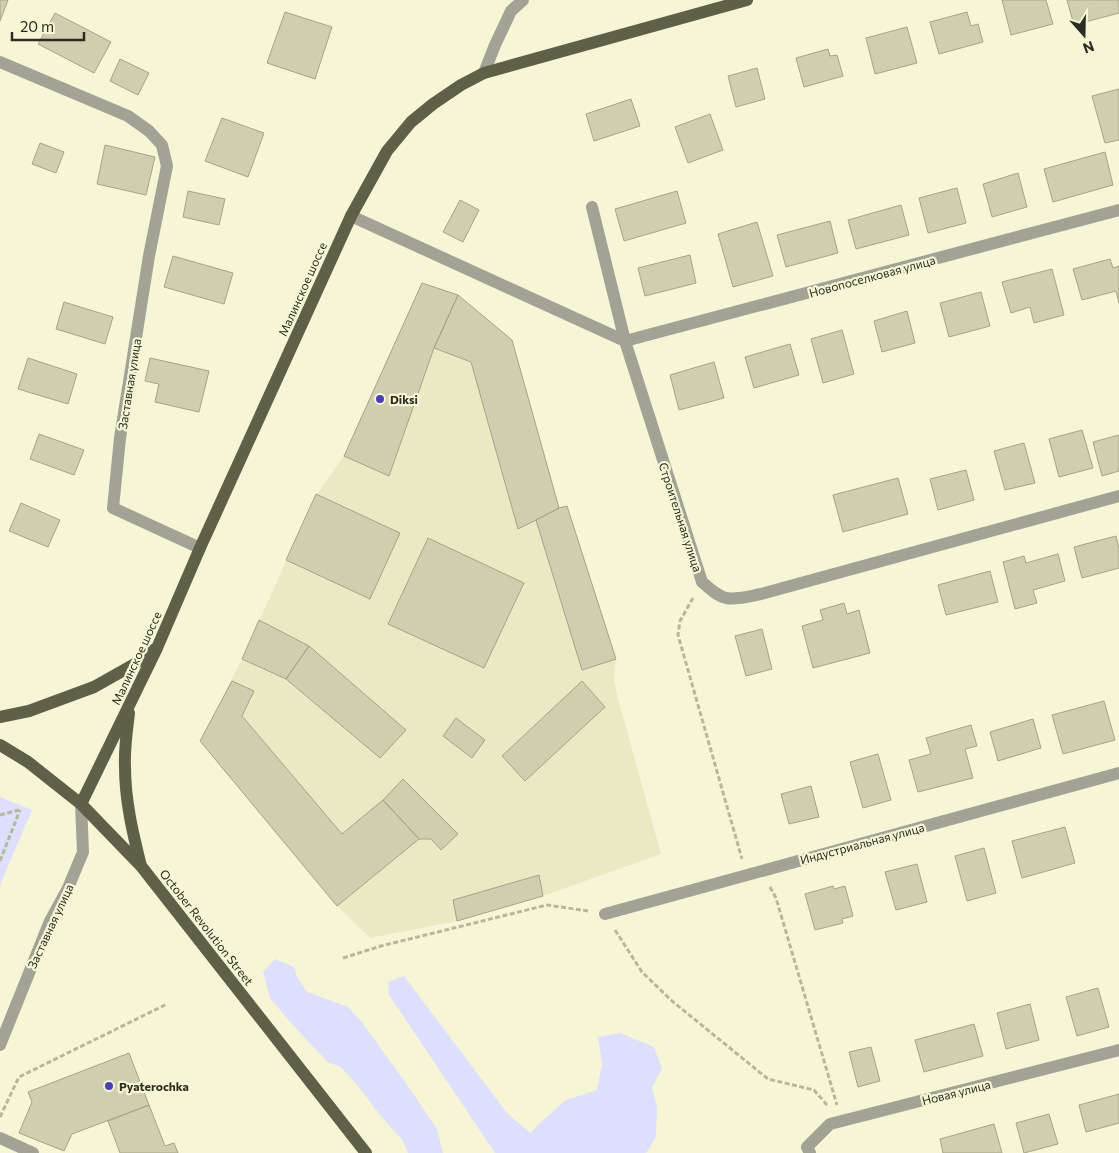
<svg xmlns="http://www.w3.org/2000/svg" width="1119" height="1153" font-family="Commissioner,sans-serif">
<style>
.built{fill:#e9e9c3}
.green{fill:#dddffc}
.building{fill:#cfcfb0;stroke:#a4a486}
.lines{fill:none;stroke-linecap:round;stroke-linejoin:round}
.path{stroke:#b7b79d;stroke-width:3;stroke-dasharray:5 2.5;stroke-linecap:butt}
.minor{stroke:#a2a295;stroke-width:12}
.major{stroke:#606048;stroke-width:12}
.poi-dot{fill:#4c3db4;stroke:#f6f6d6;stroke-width:2}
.labels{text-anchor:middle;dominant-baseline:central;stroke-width:4.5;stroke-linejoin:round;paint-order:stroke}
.street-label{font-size:12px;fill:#2c2c20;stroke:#f6f6d6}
.poi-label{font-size:12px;font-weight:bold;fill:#2c2c20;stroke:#f6f6d6;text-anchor:start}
</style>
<rect width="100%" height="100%" fill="#f6f6d6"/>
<path class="built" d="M422,283L458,295L512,340L559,507L567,506L616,659L614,679L618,698L661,854L543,896L457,921L370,938L337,906L200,741L242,659L316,495L344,456Z"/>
<path class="green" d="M0,797L32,810L0,885Z
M275,959L294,967L297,977L307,992L348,1007L361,1021L408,1086L437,1129L443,1153H408L403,1141L380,1115L358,1086L341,1067L328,1062L319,1053L291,1023L270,998L263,972Z
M404,976L507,1113L530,1133L541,1122L566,1100L597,1090L602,1064L598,1037L620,1033L654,1047L662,1068L652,1088L657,1106L656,1137L646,1153H495L389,995L388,982Z"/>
<path class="building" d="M0,0H8L0,21Z
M1002,0H1046L1053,24L1011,35Z
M1067,0H1119V13L1074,25Z
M285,12L332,27L315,79L267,63Z
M967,12L971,26L978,24L983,42L939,54L930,22Z
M55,13L111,42L94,73L38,44Z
M907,27L917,63L875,74L866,38Z
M828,49L830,56L837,55L843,76L804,87L796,58Z
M120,59L149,73L138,95L110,81Z
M757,68L765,99L736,107L728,76Z
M1119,89V140L1105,143L1092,96Z
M631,99L640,126L594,141L586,114Z
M710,114L723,150L688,163L675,127Z
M222,118L264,133L248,177L205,161Z
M40,143L64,152L56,173L32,164Z
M105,145L155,157L146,195L97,184Z
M1105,152L1113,185L1053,202L1044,169Z
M1018,173L1027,207L992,217L983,184Z
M957,188L966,223L928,233L919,198Z
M188,191L225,199L219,225L183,217Z
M677,191L686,223L624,241L615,209Z
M460,200L479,210L463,242L443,232Z
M901,205L909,235L856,249L848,220Z
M830,221L838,253L786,267L777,235Z
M757,222L773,276L733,287L718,234Z
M690,255L696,283L645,296L638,268Z
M173,256L233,273L224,304L164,287Z
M1110,259L1113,268L1119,266V303L1116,291L1082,300L1073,269Z
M1052,269L1064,315L1034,323L1030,307L1011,313L1002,282Z
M422,283L458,295L434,348L389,476L344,456Z
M981,292L990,326L949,337L940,303Z
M458,295L512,340L559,508L536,520L518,529L471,362L434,348Z
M64,302L113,317L105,344L56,329Z
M907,311L915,343L882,352L874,321Z
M842,330L854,374L823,383L811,339Z
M790,344L799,375L754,388L745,357Z
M28,358L77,374L68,404L18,389Z
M150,358L209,371L199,412L155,402L159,384L145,381Z
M714,362L724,398L679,410L670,375Z
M1082,430L1093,468L1059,477L1049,439Z
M39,434L84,450L74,475L30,459Z
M1119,435V471L1102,476L1093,442Z
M1024,443L1035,483L1005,490L994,451Z
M966,470L974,500L938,510L930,479Z
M898,478L908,514L843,532L833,495Z
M316,494L400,533L370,599L286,560Z
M21,503L60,520L48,547L9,531Z
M567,506L616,659L582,670L536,520L559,508Z
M1116,536L1119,548V568L1082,578L1074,547Z
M428,538L524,583L484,668L388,624Z
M1058,554L1065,581L1033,590L1037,603L1015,609L1003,562L1024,556L1026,563Z
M990,571L998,602L946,615L938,585Z
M844,603L847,614L859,610L870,653L813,668L802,626L823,620L820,610Z
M259,620L309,646L286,679L242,659Z
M762,629L772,669L746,676L735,636Z
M309,646L406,730L380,758L286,679Z
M232,681L254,691L242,716L342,834L383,800L419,839L337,906L200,741Z
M582,681L605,707L525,781L502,756Z
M1104,701L1115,740L1063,754L1052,715Z
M456,718L485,740L472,758L443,736Z
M1033,719L1041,748L998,761L990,732Z
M971,725L977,746L965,749L973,778L918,792L909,760L931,754L926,738Z
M878,754L891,800L863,808L850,762Z
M403,779L458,834L441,850L431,839H419L383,800Z
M811,786L819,817L789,824L781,794Z
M1065,827L1075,863L1022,878L1012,841Z
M984,848L996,893L967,901L955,856Z
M917,864L927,902L896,910L885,872Z
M539,875L543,896L457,921L453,900Z
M833,886L834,889L845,886L853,916L842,919L843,923L815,930L805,894Z
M1098,988L1109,1027L1077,1036L1066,997Z
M1030,1004L1039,1040L1006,1049L997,1013Z
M974,1024L983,1056L924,1072L915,1040Z
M871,1047L880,1081L858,1087L849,1052Z
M129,1053L149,1105L72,1134L64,1151L19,1133L32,1102L28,1092Z
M1119,1094V1123L1086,1132L1079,1105Z
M149,1105L165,1146L174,1143L178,1153H120L108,1121Z
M1049,1114L1058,1144L1024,1153L1016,1123Z
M994,1124L1002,1153H943L940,1139Z"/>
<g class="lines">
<path class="path" d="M693,598L680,621L678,635L742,859
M0,815L19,810
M0,861L20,810
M770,887L776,898L837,1105
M615,930L642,972L672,1001L768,1079L814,1090L828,1106
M343,958L381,946L547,905L588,911
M0,1117L19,1077L167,1004"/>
<path class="minor" d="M0,62L128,116L149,131L162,145L167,166L149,256L120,438L113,508L200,548
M484,73L495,45L511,11L523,0
M592,207L625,341L702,582C709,588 717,596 726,598C737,600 750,596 761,594L1119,496
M351,216L625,341
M625,341L1119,210
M605,914L1119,773
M0,1045L50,921L68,888L83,852L81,804
M0,1138L33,1153
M810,1153L807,1147L830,1124L1119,1050"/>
<path class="major" d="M129,713C127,731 124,749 125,767C125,801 133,834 141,866
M0,717L29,711L94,687L133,665L155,649
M0,745L28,762L81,804L141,866L366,1153
M81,804L157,648L200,548L351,216L387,151L411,122L433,104L461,85L484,73L747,0"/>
</g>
<g class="poi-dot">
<circle cx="380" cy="399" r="5"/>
<circle cx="109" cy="1086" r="5"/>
</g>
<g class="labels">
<g class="street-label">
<text transform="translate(872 276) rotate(-15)">Новопоселковая улица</text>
<text transform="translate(302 289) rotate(-66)">Малинское шоссе</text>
<text transform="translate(129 384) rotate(-81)">Заставная улица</text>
<text transform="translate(681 517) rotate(72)">Строительная улица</text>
<text transform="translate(136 658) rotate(-65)">Малинское шоссе</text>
<text transform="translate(862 843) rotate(-15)">Индустриальная улица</text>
<text transform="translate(50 926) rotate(-65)">Заставная улица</text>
<text transform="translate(207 927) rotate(52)">October Revolution Street</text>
<text transform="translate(956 1092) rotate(-14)">Новая улица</text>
</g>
<g class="poi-label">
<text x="390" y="399">Diksi</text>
<text x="119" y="1086">Pyaterochka</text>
</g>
</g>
<g transform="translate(1084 35) rotate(160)" stroke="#f6f6d6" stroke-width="4" paint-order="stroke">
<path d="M0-4L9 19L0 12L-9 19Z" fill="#2c2c20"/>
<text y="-8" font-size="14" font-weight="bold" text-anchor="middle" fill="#2c2c20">N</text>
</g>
<path d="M12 32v8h72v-8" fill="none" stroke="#2c2c20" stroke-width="2.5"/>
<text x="20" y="32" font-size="15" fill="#2c2c20" stroke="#f6f6d6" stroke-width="4" paint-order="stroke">20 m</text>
</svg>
